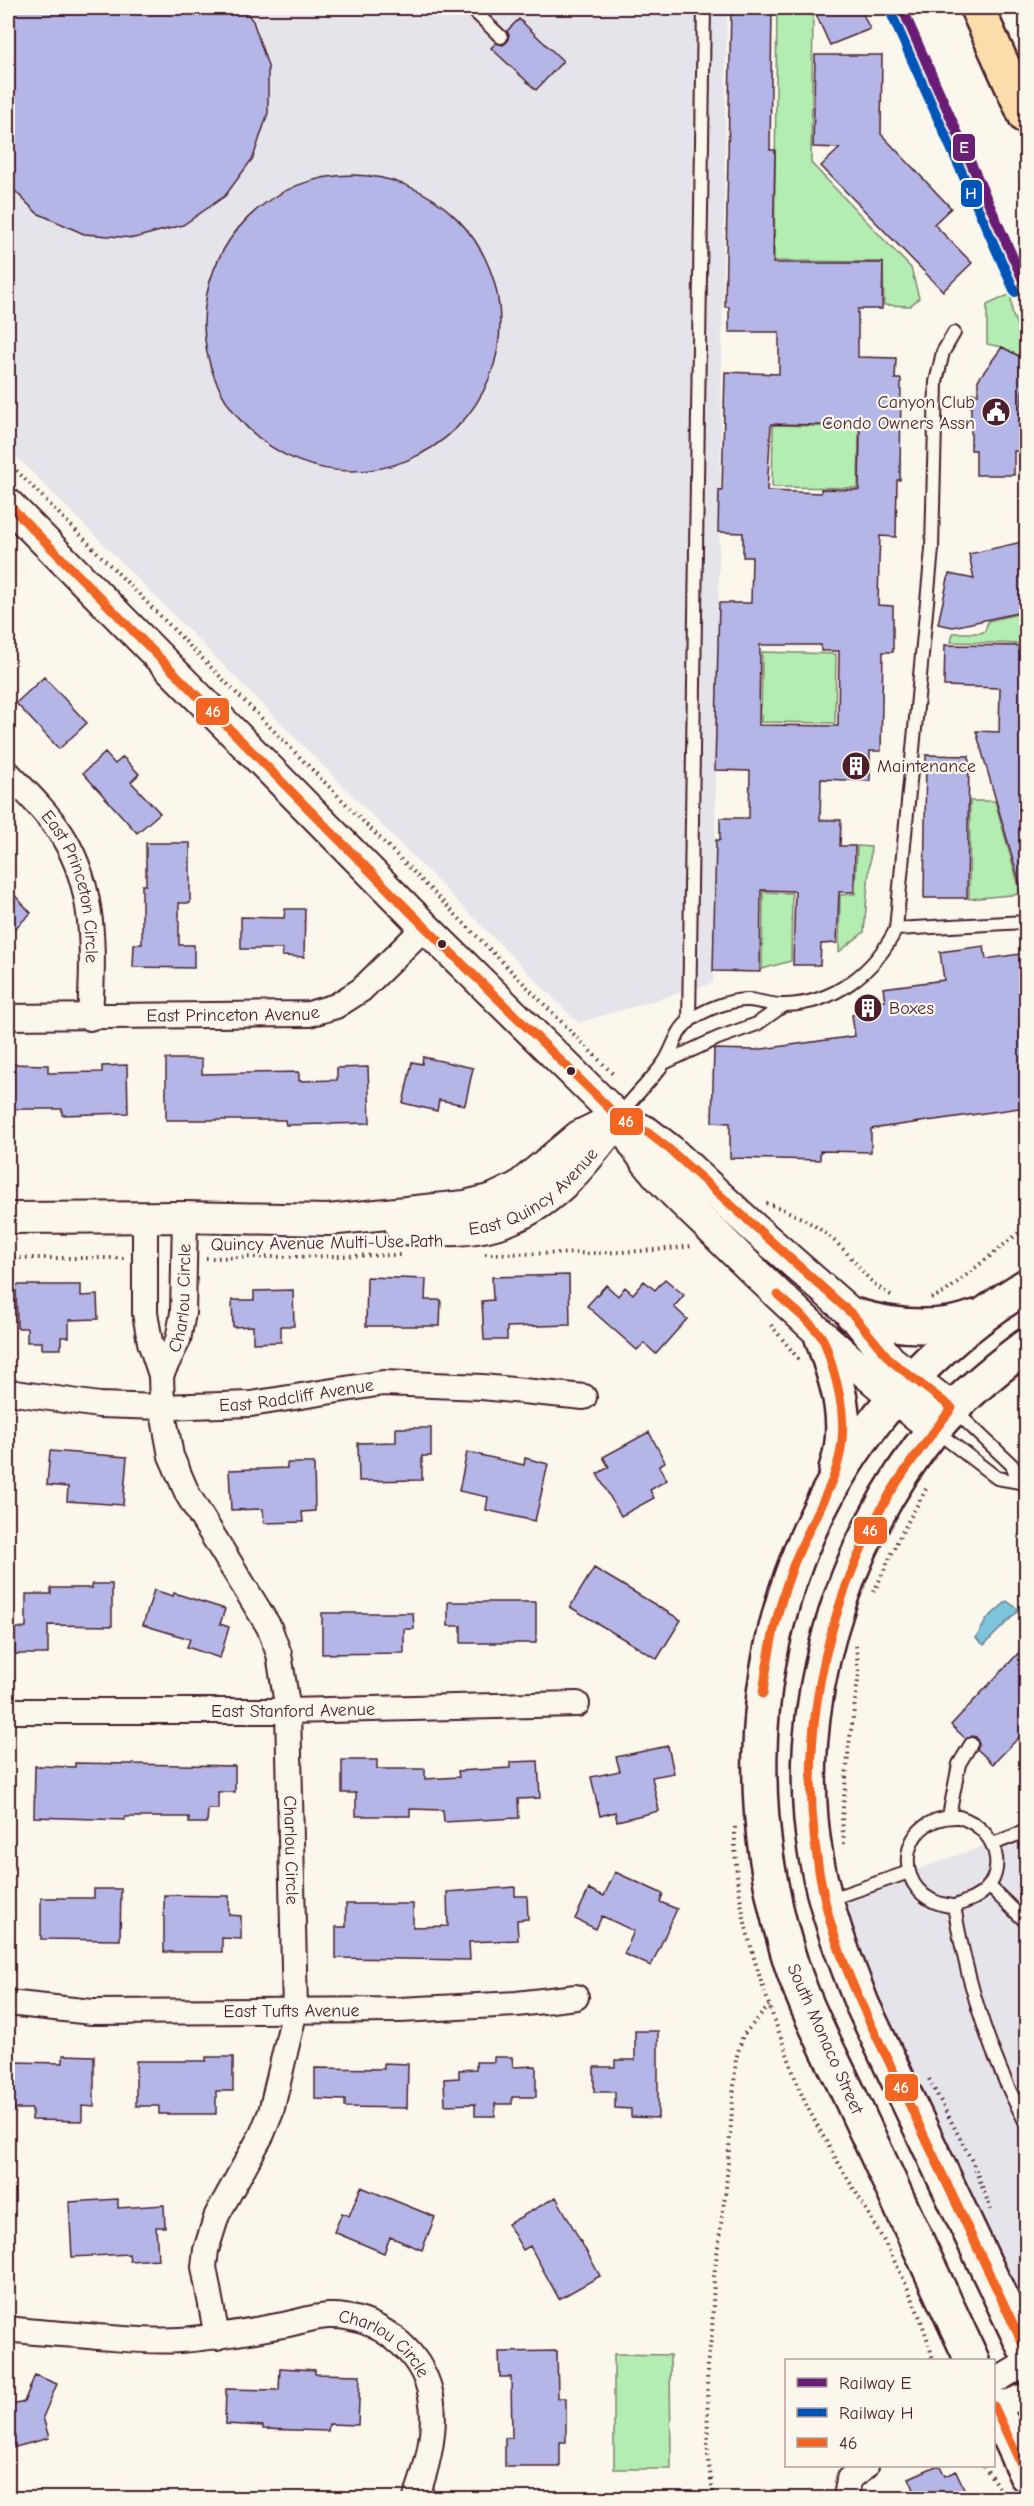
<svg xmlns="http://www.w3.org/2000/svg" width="1034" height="2506" font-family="'Comic Neue',sans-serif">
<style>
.built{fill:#e6e4eb}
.green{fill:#b3edb1;stroke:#7e866e;stroke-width:1.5}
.water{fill:#7cc5dc;stroke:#688395;stroke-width:1.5}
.building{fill:#b5b6e8;stroke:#4a1f2b;stroke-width:1.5;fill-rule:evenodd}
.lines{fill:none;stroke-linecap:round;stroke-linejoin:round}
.service-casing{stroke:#4a1f2b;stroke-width:16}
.minor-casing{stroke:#4a1f2b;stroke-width:28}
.tertiary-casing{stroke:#4a1f2b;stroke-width:34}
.secondary-casing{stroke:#4a1f2b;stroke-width:38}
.motorway-casing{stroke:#4a1f2b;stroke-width:38}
.path{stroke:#4a1f2b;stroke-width:4;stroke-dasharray:1.5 4.5;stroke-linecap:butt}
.service{stroke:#fbf7ec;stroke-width:12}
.minor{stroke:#fbf7ec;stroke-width:24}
.tertiary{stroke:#fbf7ec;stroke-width:30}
.secondary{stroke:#fbf7ec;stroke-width:33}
.motorway{stroke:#faddab;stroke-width:33}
.bus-1-casing{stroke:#fbf7ec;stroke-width:14}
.bus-1{stroke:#f26522;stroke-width:9}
.rail-1-casing{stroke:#fbf7ec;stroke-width:15}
.rail-2-casing{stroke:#fbf7ec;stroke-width:15}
.rail-1{stroke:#691f74;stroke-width:10}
.rail-2{stroke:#0055b8;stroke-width:10}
.bus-dot{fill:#4a1f2b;stroke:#fbf7ec;stroke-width:2}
.labels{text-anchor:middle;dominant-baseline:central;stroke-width:4.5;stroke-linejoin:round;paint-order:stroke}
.poi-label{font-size:18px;fill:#4a1f2b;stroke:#fbf7ec;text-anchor:start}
.street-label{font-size:18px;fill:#4a1f2b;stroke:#fbf7ec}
.line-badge{stroke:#fbf7ec;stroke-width:2}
.badge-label{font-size:16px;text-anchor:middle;font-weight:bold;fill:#fff}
</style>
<rect width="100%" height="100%" fill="#fbf7ec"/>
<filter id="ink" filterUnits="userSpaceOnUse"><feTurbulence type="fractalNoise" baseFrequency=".0167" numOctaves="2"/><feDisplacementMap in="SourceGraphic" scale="12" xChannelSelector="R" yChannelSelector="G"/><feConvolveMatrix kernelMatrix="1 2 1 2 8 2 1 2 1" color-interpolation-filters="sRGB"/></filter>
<g filter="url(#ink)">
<path class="built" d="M8,8H727L713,983L578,1023L8,448Z
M1026,1831V2323L868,1991L837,1898Z"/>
<path class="green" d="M777,8H809L813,16L811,163L911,268L919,298L910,306L884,305L883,262L774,261Z
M1011,294L1012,313L1026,349V360L1002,347L987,344V305Z
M773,425L859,427L858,488L772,487Z
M1026,612V644L951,642L953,633H981L985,631L988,621Z
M762,652L836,654L835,723L761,722Z
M970,801H995L1021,894L969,899Z
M857,846L871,847L864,932L839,952L840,895L855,894Z
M763,892L792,893L791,961L762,969Z
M614,2354L670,2355L671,2469H614Z"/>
<path class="water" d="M1007,1601L1019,1610L984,1645L976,1638L987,1619Z"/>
<path class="building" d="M8,8H243L253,21L268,66V113L253,158L225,196L183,225L134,238L84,234L37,213L8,184Z
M731,8H772L770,150H775L773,263H883L882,309H858V357L896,358L895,379H901L900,480H897L896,537L880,536L879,560L878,605L893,606V652H883L881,751H870V781L821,779L820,820H841L840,846H855L854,892H839L837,943L821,944L820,965H793L795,891L761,890L760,972L713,971L716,840H720V818H749L750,771L715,770L719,603H751L752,557H743V533L718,532L719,490L722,491L725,372L779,374V332H729V307H725ZM771,424L860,426L859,490L821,489V493L767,491ZM760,645H821V651H839L838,726L759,725Z
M813,8H860L870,29L830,45Z
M519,19L563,61L536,90L491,48L496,43L503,45L507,42L509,35L507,31Z
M815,55H882L881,134L951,208L934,224L972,263L943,291L821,166L840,148L813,147Z
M204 323a148 148 0 1 1 296 0a148 148 0 1 1-296 0Z
M1002,347L1026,360V382L1022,392L1021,451H1014V475H976V450H971V393L978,394V380Z
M1026,541V611L953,627L938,624L949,574L974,579L969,554Z
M945,645L1026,646V753H1021L1020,800L1026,798V890L1022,891L976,731L999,732L1000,688L944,686Z
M44,677L87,723L59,749L16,703Z
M105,753L115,764L123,757L139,774L131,782L160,813L137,833L83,773Z
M926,755L969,756L967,898H924Z
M146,843H190V903H179V945H194V968L133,967L134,944H142V885H146Z
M8,888L31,913L8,935Z
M285,909H305L304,957L282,956L283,949H241V917L284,918Z
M984,946L986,959L1026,953V1107L871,1129V1152L820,1151V1160L730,1158V1123L712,1122L714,1049L755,1050L855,1036L852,1015L859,1013L858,1005L885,1001L883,988L944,980L940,952Z
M423,1057L473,1068L465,1105L439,1100L437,1111L403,1103L412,1062L422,1064Z
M166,1059H202V1074L299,1072V1081L337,1080V1068L368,1067L370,1123L286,1125L285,1120H166Z
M8,1064L48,1065V1073L102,1072V1066L127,1065L128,1113L62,1115V1109H8Z
M569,1275L570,1325L507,1327V1340H484L482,1301L493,1300L492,1277Z
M367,1277L426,1279L425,1300H441L440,1326H366Z
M665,1279L684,1295L674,1307L687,1319L656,1354L644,1343L637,1350L587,1306L606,1285L618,1296L625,1287L633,1294L644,1281L655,1290Z
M16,1285H81V1296L97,1295L98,1319L69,1320V1337H61V1349H42V1342H27V1328H17Z
M293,1290L294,1326H281V1342L253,1343V1326L233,1327L232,1300H254V1291Z
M396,1428H431V1456H422V1480L359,1481L358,1443L396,1442Z
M649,1432L665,1462L659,1466L667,1480L650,1490L654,1498L621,1516L597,1474L609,1467L603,1457Z
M50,1451L127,1457L123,1505L67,1501L68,1487L47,1485Z
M467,1452L524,1465L525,1458L548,1464L535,1521L486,1510L488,1497L459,1491Z
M287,1463H314L315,1511L302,1512L303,1522L264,1523L263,1509L231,1510L229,1470L287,1468Z
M594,1568L681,1620L657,1659L570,1607Z
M92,1584H112V1626L48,1625V1654H15V1628H26V1594H51V1588H92Z
M154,1590L173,1596L174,1593L225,1609L220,1624L229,1627L220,1658L187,1647L190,1639L143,1625Z
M448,1602H536V1643H461V1626H448Z
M322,1613H413L414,1629H404V1653L322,1654Z
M1026,1645V1730L993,1764L977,1749L979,1744L976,1737L971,1736L965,1738L951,1725Z
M668,1746L674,1773L652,1777L659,1811L617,1821L615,1812L600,1816L591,1777L620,1771L616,1757Z
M342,1760H377V1769H425V1779L459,1777L458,1771L510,1768V1762L538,1761L540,1798L518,1799L519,1818L444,1822L443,1810L410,1809V1816H356V1793H342Z
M75,1763L235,1766V1792H218V1809H208L207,1823H189V1817H125V1820L34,1817L35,1766L75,1767Z
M615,1872L663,1894L660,1902L677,1909L651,1966L624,1954L634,1931L602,1916L596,1929L575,1919L589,1889L604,1896Z
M515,1887V1896H527L528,1919L517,1920L518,1940L469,1942L470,1960L336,1958V1927H346V1904H413V1927L448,1926L447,1892Z
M94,1889H121L120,1940L41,1939V1898H94Z
M164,1895L229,1896V1915L241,1916V1939L222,1938V1952H164Z
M635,2031H658V2118L631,2117V2109L615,2108V2092H594V2067H615V2060H635Z
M63,2055L94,2056V2107L82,2106V2121L32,2120V2109H13V2062L63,2063Z
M206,2057H233V2091H216V2114H159V2106H136V2061H206Z
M494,2057H512L513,2067L536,2066V2097H512V2104H495V2116H475V2104L445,2105L444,2079L459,2078V2070L476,2069V2062H494Z
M384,2063L408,2064L407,2108L345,2107V2100L315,2099V2068L384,2069Z
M361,2187L435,2217L422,2250L390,2237L384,2253L334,2232L342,2213L349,2216Z
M556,2197L600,2276L559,2299L530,2246L523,2250L508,2224Z
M118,2199V2208L164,2205L165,2227H156L158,2259L130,2261L129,2254L72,2257L69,2202Z
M557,2351L558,2398H566V2442H560V2467H505V2438H512L511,2377H500L499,2352Z
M280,2368L315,2370V2374L360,2375L358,2425L329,2424L328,2431L263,2429V2426L225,2424L226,2389L279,2390Z
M35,2375L57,2384L43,2417L49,2438L8,2449V2406L24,2402Z
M936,2466H940L945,2476L956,2471L969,2499H918L909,2478Z"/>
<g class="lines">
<g class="service-casing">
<path id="service" d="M471,8L501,37
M896,929L1026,922
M689,1022L704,8
M664,1063L718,1038L757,1024L784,1005
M619,1116C632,1098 650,1082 663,1064C673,1051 675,1032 689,1021C704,1010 730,999 749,1000C761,1001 773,1006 785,1005C834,1004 875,971 896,929L932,549L936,382L943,352L954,333
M954,1410L1012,1465L1019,1481
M936,1431L997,1478L1026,1483
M949,1816L959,1764L971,1744
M959,1817C1003,1830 1012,1887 965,1902C961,1904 957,1906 952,1906C890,1900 894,1814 959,1817Z
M993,1844L1026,1831
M990,1887L1026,1922
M828,1900L909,1872
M954,1906C967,1983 989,2055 1026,2123"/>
</g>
<g class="minor-casing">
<g id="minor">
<path id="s1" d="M8,773C27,793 47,812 62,835C97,890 93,956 90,1018"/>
<path id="s2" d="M8,1017L309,1014L336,1006L361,990L425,927"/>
<path id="s3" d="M145,1218V1313L150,1342L161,1375L162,1407L171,1456L188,1495L269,1627L279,1654L288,1711L295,2010L271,2112L262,2134L217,2215L206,2250L204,2267L217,2337"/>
<path id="s4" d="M161,1375L178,1340L183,1313L185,1217"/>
<path id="s5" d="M8,1392L99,1405L162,1407L251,1404L383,1383L482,1387L584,1397"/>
<path id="s6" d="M8,1711H288L577,1704"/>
<path id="s7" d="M8,2003L92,2012L400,2010L517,2004L576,1997"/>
<path id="s8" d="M8,2329C38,2333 68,2334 98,2337C126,2339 152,2342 180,2340C215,2338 249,2331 283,2325C298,2322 313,2317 328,2316C374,2314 422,2349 431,2396C437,2428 427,2468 416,2498"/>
<path d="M994,2382L1026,2363"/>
<path d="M994,2408L1026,2395"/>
<path d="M846,2498L849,2479L866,2466"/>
</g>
</g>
<g class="tertiary-casing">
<g id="tertiary">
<path d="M8,504L425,927L618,1117L647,1132L669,1149L754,1228L853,1315L891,1361L952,1408"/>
<path d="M618,1117C642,1166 679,1198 717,1235C786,1304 857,1369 934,1429"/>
<path d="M8,1218L185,1217L328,1220L465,1206L493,1199L518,1187L579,1136L618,1117"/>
<path id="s9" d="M401,1229C436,1231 478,1233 510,1219C556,1201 589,1158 617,1120"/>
</g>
</g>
<g class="secondary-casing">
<path id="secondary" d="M853,1315C893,1327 935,1332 976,1317
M822,1338C837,1381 852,1423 836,1469
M1026,1346C994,1370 962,1396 936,1427C841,1541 790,1711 816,1857C825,1908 843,1955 862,2004L1026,2351
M972,2360C932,2274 892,2187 852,2101C829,2051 802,2003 787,1950C711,1693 795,1430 1026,1286
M994,2406L1026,2475"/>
</g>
<g class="motorway-casing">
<path id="motorway" d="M977,8L1026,117"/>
</g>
<path class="path" d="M8,462L615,1076
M766,1203C795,1213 820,1226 842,1248C861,1267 868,1284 893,1296
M485,1254C554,1253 625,1255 693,1246
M8,1258H124
M206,1258L400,1255
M931,1298L944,1293L1026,1227
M771,1325L800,1361
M874,1592L899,1538L926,1489
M735,1827C733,1903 758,1978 785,2048C792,2068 798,2089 808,2108C850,2190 911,2269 933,2360
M844,1844L842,1818L849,1745L859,1674L856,1646
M929,2079L973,2163L991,2210
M984,2466L1006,2498
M714,2498L708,2460L707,2365L712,2333L714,2276L726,2188L736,2059L743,2035L769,2006"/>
<use href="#service" class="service"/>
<use href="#minor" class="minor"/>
<use href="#tertiary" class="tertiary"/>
<use href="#secondary" class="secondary"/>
<use href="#motorway" class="motorway"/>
<g class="bus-1-casing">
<path id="bus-1" d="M8,504L425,927L618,1117L647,1132L669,1149L853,1315L891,1361L952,1408C925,1443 897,1478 876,1518C815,1637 795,1771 825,1901C840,1968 874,2030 903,2091C944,2178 985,2264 1026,2351
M763,1694C768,1652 777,1610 792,1569C803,1538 821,1509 833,1478C848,1440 844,1404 832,1366C829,1356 827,1345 821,1336C809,1320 792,1308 778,1295
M994,2406L1026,2475"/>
</g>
<use href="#bus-1" class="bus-1"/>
<g class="rail-1-casing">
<path id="rail-1" d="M902,8L1026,287"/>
</g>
<g class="rail-2-casing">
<path id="rail-2" d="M891,13L1015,292"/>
</g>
<use href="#rail-1" class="rail-1"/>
<use href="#rail-2" class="rail-2"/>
</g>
</g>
<defs>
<g id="civic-disc" transform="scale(1.5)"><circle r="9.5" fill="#4a1f2b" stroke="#fbf7ec"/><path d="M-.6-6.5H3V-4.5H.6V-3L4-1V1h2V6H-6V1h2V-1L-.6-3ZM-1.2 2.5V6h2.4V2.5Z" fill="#fff"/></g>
<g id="building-disc" transform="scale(1.5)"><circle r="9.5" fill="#4a1f2b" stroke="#fbf7ec"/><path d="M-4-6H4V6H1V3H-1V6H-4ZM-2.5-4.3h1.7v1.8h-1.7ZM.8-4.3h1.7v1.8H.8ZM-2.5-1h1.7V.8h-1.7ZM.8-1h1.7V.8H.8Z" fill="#fff"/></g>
</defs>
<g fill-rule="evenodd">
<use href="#civic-disc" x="996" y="412"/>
<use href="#building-disc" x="856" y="766"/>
<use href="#building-disc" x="868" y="1008"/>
</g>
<g class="bus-dot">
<circle cx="442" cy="944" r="5"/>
<circle cx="571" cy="1071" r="5"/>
</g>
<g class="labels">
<g class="poi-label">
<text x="975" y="402" text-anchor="end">Canyon Club<tspan x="975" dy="21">Condo Owners Assn</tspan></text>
<text x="877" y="766">Maintenance</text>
<text x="889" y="1008">Boxes</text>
</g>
<g class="street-label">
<text stroke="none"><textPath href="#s1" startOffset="135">East Princeton Circle</textPath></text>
<text stroke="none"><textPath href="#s2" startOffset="225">East Princeton Avenue</textPath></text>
<text stroke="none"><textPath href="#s9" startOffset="144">East Quincy Avenue</textPath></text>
<text transform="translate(327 1243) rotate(-1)">Quincy Avenue Multi-Use Path</text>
<text stroke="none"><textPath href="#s4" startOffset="81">Charlou Circle</textPath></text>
<text stroke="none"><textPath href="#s5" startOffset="290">East Radcliff Avenue</textPath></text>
<text stroke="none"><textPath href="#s6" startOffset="285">East Stanford Avenue</textPath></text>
<text stroke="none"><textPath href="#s3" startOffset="664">Charlou Circle</textPath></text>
<text stroke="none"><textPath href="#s7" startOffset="284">East Tufts Avenue</textPath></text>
<text transform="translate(825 2039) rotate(66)">South Monaco Street</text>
<text stroke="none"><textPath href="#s8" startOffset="388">Charlou Circle</textPath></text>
</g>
</g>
<g class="line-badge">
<rect x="952" y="133" width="24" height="29" rx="6" fill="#691f74"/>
<rect x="960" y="179" width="23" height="29" rx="6" fill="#0055b8"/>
<rect x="195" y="697" width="35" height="29" rx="6" fill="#f26522"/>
<rect x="609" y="1107" width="35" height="29" rx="6" fill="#f26522"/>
<rect x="853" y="1516" width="35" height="29" rx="6" fill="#f26522"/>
<rect x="884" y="2073" width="35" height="29" rx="6" fill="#f26522"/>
</g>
<g class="badge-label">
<text x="964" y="153">E</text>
<text x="971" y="199">H</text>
<text x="213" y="717">46</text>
<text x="626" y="1127">46</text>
<text x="870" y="1536">46</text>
<text x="901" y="2093">46</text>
</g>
<rect width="1034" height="2506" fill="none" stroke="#fbf7ec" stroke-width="30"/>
<rect x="15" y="15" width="1004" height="2476" fill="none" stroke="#4a1f2b" stroke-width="2" filter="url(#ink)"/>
<rect x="785" y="2359" width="210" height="108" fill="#fbf7ec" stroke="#b4a19f" stroke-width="1.5"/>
<rect x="797" y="2378" width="30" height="9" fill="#691f74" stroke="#b4a19f" stroke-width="1.5"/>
<text x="839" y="2389" font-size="18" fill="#4a1f2b">Railway E</text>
<rect x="797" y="2408" width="30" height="9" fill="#0055b8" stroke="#b4a19f" stroke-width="1.5"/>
<text x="839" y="2419" font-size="18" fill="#4a1f2b">Railway H</text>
<rect x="797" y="2438" width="30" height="9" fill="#f26522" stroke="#b4a19f" stroke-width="1.5"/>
<text x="839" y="2449" font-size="18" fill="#4a1f2b">46</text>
</svg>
